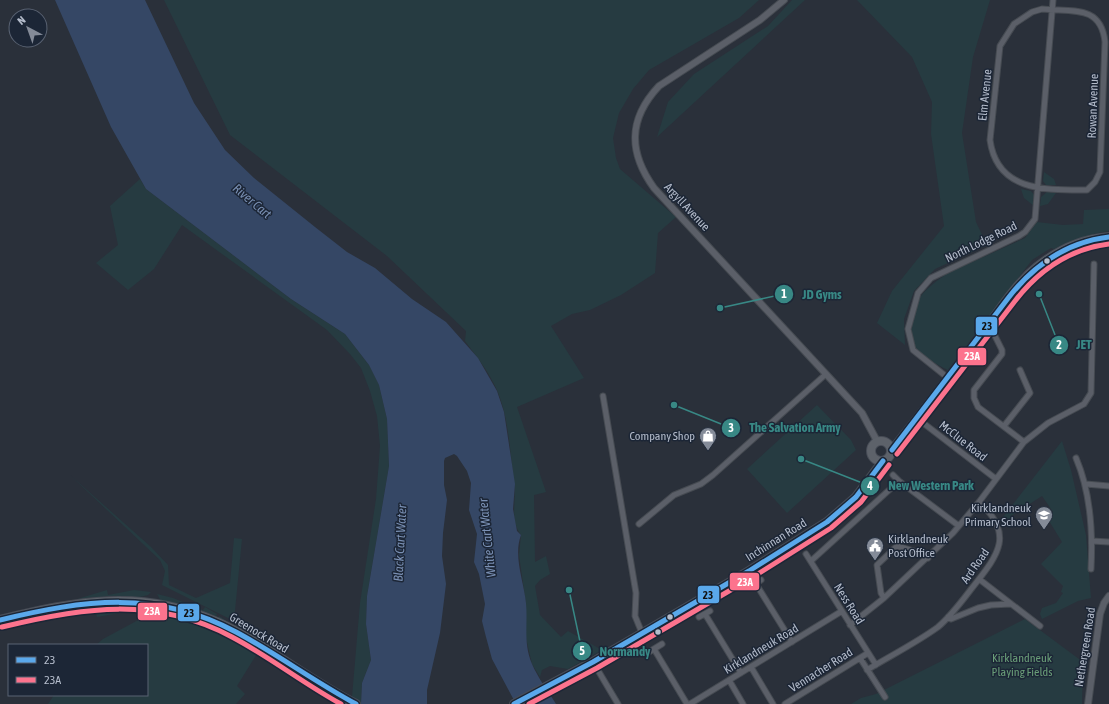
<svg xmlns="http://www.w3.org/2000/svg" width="1109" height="704" font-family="'Asap Condensed',sans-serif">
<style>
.green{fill:#263b41}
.water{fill:#354765}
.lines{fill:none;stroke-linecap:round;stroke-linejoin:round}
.minor-casing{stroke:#464b52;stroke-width:7}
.tertiary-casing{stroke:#464b52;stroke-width:8}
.primary-casing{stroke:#484d57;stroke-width:10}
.minor{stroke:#5b5f68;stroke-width:5}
.tertiary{stroke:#5b5f68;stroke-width:6}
.primary{stroke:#5d626a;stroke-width:8}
.bus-1-casing{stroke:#1c2636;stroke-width:8}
.bus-2-casing{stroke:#1c2636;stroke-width:8}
.bus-1{stroke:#5aa8eb;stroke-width:5}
.bus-2{stroke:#fc738d;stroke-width:5}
.bus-dot{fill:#b4bccb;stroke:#1c2636;stroke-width:1.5}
.labels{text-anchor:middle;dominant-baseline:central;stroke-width:3;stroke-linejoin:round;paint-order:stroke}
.street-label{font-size:12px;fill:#b4bccb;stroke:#1c2636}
.poi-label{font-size:12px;fill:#b4bccb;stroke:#1c2636;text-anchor:end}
.park-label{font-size:12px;fill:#6a9e78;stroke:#1c2636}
.water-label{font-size:13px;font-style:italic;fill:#7a90b4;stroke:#1c2636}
.leader{fill:none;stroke:#388885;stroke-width:1.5}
.callout-dot{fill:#388885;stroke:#1c2636;stroke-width:1.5}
.mark-label{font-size:12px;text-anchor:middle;font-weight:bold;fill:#fff}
.callout-label{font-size:13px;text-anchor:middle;font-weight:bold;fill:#388885;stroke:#1c2636;stroke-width:3;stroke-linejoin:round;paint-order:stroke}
.line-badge{stroke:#1c2636;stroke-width:1.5}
.badge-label{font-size:11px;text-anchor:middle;font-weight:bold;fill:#fff}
.pale-badge-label{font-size:11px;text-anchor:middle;font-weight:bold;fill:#111}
</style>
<rect width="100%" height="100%" fill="#2a303a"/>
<path class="green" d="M164,0H759L739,18L649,70L633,89L619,113L613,138L616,158L620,169L676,217L658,233L655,273L621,295L590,310L572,314L551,326L584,378L517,407L546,492L534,495L535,562L546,556L550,574L540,580L535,586L540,615L561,637L568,631L602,650L568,669L550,666L542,670L540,677L532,664L526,638V604L519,555L521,535C509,519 517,501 514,483C510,452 509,418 497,390C489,372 477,357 465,341L466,331L387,256L230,135Z
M792,0H805L657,137L668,102L694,74L768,26Z
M857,0H990L973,57L962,133L976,222L987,245L935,269L914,291L904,319L905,345L877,323L892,291L944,226L931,134L932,102L912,57Z
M1044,172L1054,179L1056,185H1046L1043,181Z
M140,179L146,189L291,299L345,334L369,365L379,385L387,419L389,466L367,596L366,624L371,660L362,683L361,703L352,697L360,603L376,499L380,446L377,416L370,391L361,368L350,354L327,330L182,225L154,269L128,290L96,263L118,245L110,206Z
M1021,189L1031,191L1035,196L1034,206L1024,198Z
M1047,192L1056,193L1048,204L1040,206L1041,197Z
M1109,209V231C1089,234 1073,240 1054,249L1051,248L1032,260L948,370C937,365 922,356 915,347C907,334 912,311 919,299C925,289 937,281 946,274L1025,238L1037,222L1063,225L1083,224L1084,210Z
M817,405L851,440L856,450L787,513L747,469Z
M1062,441L1071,470L1086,535L1091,598L1078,601L1042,619L1040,614L1042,608L1056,603L1063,593L1061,592L1063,586L1041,564L1062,542L1046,516L1053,512L1042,496L1011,516L1008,524L1006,525L1003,517Z
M70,475L151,547L168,565L169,585L196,598L230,583L234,538L242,539L234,621L162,585L165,571L160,560Z
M107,590L108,595L134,590L151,592L148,595L140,597L110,596L77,599Z
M157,594L173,598L203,610L205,607L217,614L216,616L218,618L219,616L246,633L202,612L161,601Z
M123,604C167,608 204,619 243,640L241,644L258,652L237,686L245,694L236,704H48L54,695H147V645H96L103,639L142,618L137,610L97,617L95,610L96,605Z
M1025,619L1083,662L1082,704H851L861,698L876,694Z"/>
<path class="water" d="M55,0H145L194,103L225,150L254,178L315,227L347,252L375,268L412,299L446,322L478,358L497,391L504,412L515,484L513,509L517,531L521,535C513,556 524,582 526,603C528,624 523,643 532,664C538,678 548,691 556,704H516L492,659L486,637L482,621L485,604L479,574L474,562L477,534L469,510L471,483L467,471L457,456L454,454L445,458L444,461V485L447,500L443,533L442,556L446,584L440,633L427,690V704H361L362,683L371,660L366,624L367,596L389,466L387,419L379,385L369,365L345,334L291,299L146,189L111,127Z"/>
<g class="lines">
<g class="minor-casing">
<path id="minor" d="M1042,9C1071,12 1101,4 1105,42L1100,172L1095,182L1087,190C1046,190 997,192 990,140L1000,46L1014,24L1032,12Z
M994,334L1002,350V354L974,390V398L978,407L1024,442
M948,378L913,350L908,329L918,293L931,278L1019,236L1025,232L1035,219L1053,0
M603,396L636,593L635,616L642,633
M918,419L996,479
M1004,426L1030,393L1020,370
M1076,458C1091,493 1093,532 1091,569
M893,475L899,481L959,526
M1086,484L1109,486
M639,524L674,495L701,484L713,475L826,374
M1092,541L1109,542
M806,554L876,665
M811,561L899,481
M979,579L1040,626
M756,584L792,642
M750,587L761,580
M884,598L881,593L877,565L897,546L924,554L928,558
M705,614L741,673
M699,617L710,611
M948,617L951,619L978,608L991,605L1011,604
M850,625L884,598L953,533L979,502L1024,442L1048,423L1084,404L1091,393L1094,264
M654,649L687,704
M649,652L662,644
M860,658L885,697
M593,662L618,704
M751,667L773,704
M867,670C890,656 916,643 938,627C951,616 962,601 972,588C997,556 1016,535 979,502
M729,680L743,704
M690,704L842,611
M785,704L868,653"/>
</g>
<g class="tertiary-casing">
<path id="tertiary" d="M784,0L760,20L659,86C628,119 628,152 654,188L862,413L877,441
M1088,704L1100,614L1104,603L1109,596"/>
</g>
<g class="primary-casing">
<path id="primary" d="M871 451a10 10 0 1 1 20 0a10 10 0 1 1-20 0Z
M892,450C924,411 954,370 985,330C1001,308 1016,284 1037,267C1058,250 1082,239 1109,237
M0,620C77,601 141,588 217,622C266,644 308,680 356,704
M514,704L593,662L749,571L827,522L856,497L883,461"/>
</g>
<use href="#minor" class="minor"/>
<use href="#tertiary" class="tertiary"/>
<use href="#primary" class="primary"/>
<g class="bus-1-casing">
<path id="bus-1" d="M892,450L1009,297C1035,264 1067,242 1109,237
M0,620C83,600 157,589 236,632C277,654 315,682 356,704
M514,704L593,662L749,571L827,522L856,497L883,461"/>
</g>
<g class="bus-2-casing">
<path id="bus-2" d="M897,454L1015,301C1039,270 1069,249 1109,244
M2,627C83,607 155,596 232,637C270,657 304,684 341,704
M529,704L597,668L753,577L831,528L861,502L889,465"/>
</g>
<use href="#bus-1" class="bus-1"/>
<use href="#bus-2" class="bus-2"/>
</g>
<defs>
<g id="shop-pin" transform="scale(0.9)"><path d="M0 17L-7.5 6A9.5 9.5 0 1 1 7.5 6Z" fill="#848b98" stroke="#1c2636"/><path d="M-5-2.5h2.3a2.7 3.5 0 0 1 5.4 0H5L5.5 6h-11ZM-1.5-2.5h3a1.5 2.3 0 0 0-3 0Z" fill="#fff"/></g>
<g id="school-pin" transform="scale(0.9)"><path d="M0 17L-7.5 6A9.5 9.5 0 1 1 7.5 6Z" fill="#848b98" stroke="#1c2636"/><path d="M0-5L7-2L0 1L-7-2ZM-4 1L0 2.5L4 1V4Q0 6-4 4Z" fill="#fff"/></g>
<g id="civic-pin" transform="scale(0.9)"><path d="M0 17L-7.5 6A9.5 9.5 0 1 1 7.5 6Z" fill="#848b98" stroke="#1c2636"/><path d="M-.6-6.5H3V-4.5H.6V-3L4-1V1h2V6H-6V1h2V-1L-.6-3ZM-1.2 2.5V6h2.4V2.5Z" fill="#fff"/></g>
</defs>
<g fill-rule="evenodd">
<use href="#shop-pin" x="708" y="436"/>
<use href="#school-pin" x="1044" y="515"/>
<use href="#civic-pin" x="875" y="546"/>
</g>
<g class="bus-dot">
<circle cx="1047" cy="261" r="3.5"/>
<circle cx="670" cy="617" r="3.5"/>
<circle cx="658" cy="632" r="3.5"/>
</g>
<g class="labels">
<g class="street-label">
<text transform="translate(985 95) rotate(-84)">Elm Avenue</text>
<text transform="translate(1093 106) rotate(-88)">Rowan Avenue</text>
<text transform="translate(687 207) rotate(47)">Argyll Avenue</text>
<text transform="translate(981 242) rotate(-26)">North Lodge Road</text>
<text transform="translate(963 441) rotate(38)">McClue Road</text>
<text transform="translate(776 540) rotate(-32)">Inchinnan Road</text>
<text transform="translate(975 566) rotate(-55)">Ard Road</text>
<text transform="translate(849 604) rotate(58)">Ness Road</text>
<text transform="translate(259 633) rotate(31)">Greenock Road</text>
<text transform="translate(1085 647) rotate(-81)">Nethergreen Road</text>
<text transform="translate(761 649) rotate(-31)">Kirklandneuk Road</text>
<text transform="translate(821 670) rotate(-32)">Vennacher Road</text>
</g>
<g class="poi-label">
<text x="695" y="436">Company Shop</text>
<text x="1031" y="508">Kirklandneuk<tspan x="1031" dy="14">Primary School</tspan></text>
<text x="888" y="539" text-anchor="start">Kirklandneuk<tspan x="888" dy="14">Post Office</tspan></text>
</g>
<g class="park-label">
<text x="1022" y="658">Kirklandneuk<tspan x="1022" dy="14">Playing Fields</tspan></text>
</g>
<g class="water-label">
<text transform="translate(252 201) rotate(40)">River Cart</text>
<text transform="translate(487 538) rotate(-96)">White Cart Water</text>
<text transform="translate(400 543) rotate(-87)">Black Cart Water</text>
</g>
</g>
<path class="leader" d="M720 308L784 294M1039 294L1059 345M674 405L731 428M801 459L870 486M569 590L582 651"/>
<g class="callout-dot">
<circle cx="720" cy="308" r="4"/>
<circle cx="1039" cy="294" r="4"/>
<circle cx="674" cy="405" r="4"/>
<circle cx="801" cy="459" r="4"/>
<circle cx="569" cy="590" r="4"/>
<circle cx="784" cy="294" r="10"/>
<circle cx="1059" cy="345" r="10"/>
<circle cx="731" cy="428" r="10"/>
<circle cx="870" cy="486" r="10"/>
<circle cx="582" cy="651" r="10"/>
</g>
<g class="mark-label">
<text x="784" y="298">1</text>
<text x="1059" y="349">2</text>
<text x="731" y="432">3</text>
<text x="870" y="490">4</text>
<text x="582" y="655">5</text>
</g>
<g class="callout-label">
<text x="822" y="299">JD Gyms</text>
<text x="1084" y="349">JET</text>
<text x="795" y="432">The Salvation Army</text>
<text x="931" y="490">New Western Park</text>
<text x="625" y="656">Normandy</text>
</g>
<g class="line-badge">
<rect x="975" y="316" width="23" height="20" rx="4" fill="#5aa8eb"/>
<rect x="957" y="347" width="30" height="19" rx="4" fill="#fc738d"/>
<rect x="729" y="572" width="31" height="19" rx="4" fill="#fc738d"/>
<rect x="697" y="585" width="23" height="19" rx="4" fill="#5aa8eb"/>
<rect x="137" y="602" width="31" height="19" rx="4" fill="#fc738d"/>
<rect x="177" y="603" width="23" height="19" rx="4" fill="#5aa8eb"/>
</g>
<g class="badge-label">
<text x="972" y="360">23A</text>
<text x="745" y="586">23A</text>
<text x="152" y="615">23A</text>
</g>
<g class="pale-badge-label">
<text x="987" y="330">23</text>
<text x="708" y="599">23</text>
<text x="189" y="617">23</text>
</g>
<rect x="8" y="644" width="140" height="52" fill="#1c2636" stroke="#596272"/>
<rect x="16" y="657" width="20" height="6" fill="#5aa8eb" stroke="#596272"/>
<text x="44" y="664" font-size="12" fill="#b4bccb">23</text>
<rect x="16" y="677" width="20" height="6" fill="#fc738d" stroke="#596272"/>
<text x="44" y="684" font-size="12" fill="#b4bccb">23A</text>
<g transform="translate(28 28) rotate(319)"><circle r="19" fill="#1c2636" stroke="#596272"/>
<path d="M0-3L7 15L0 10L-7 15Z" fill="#848b98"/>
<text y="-6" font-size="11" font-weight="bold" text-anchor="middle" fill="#b4bccb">N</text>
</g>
</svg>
